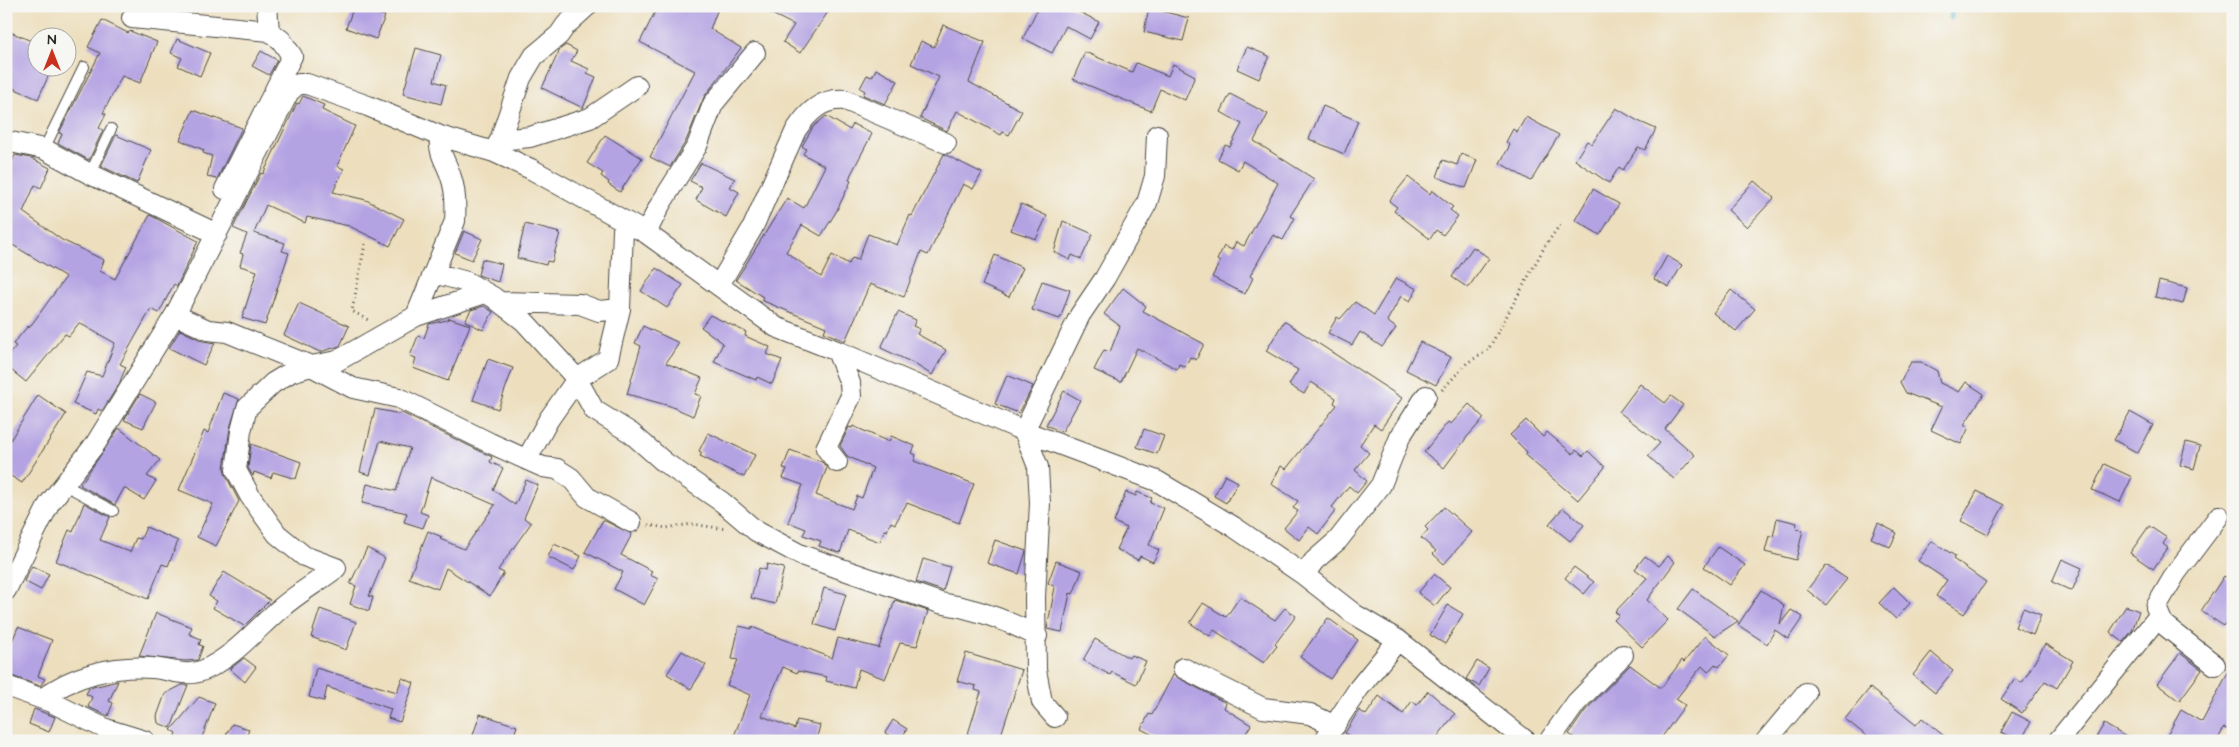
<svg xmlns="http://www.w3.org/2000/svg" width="2239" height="747" font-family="'Architects Daughter',sans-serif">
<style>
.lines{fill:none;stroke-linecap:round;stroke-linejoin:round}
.stream{stroke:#4ab3c8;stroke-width:5}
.building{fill:#b4a3e3}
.service-casing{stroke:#484641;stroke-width:12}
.minor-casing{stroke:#484641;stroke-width:22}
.path{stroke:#484641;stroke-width:3;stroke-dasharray:1 4;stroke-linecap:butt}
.service{stroke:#fff;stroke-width:10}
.minor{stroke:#fff;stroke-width:20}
</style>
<rect width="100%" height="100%" fill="#f6f6f2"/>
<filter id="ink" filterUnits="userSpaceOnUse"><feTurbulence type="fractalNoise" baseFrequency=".02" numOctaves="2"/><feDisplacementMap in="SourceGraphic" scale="10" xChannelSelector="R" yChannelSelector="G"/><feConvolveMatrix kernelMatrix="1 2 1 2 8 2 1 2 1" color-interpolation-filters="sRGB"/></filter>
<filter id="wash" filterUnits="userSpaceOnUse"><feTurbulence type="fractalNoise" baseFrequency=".0096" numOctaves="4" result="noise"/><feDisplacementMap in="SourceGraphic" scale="20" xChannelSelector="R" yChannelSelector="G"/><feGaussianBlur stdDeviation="1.12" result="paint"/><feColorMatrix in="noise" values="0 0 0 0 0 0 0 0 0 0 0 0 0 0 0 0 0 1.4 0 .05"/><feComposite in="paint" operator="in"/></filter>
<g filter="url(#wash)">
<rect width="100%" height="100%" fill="#eddfbe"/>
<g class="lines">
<path class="stream" d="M1951,18L1952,6"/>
</g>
<g id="blocks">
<path class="building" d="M354,6L385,16L376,39L346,28Z
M658,6H719L710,29L741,48L704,97L686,141L670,167L650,157L695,71L640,42Z
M756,6H832L800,53L783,42L794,25Z
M1039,6H1068L1099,22L1090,39L1066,26L1052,53L1023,38Z
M1149,8L1189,18L1183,41L1144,32Z
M102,20L128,33L130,31L157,42L140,83L122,76L103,113L106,114L99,128L103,130L89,160L58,143L62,134L59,133L100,53L88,47Z
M943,25L985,42L969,82L1022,111L1009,135L1003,132L1001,135L957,111L947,131L920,118L939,77L911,64L921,41L934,47Z
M6,30L38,44V68H52L38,99L6,85Z
M177,39L210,53L200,76L178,66L182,58L171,53Z
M566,45L577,51L571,61L589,69L587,73L596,77L583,108L542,88L560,49Z
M1247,47L1269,56L1259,79L1237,69Z
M416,48L441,55L434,81L446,85L441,104L403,94Z
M261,51L277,60L269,75L252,66Z
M1085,52L1132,72L1136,63L1168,76L1173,64L1195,76L1185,100L1160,89L1151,111L1073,79Z
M876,69L898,81L885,104L863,95L865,91L860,88L867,75L872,77Z
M1230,94L1268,114L1254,141L1314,179L1290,216L1295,218L1283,240L1273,235L1250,276L1253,278L1245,294L1212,277L1220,262L1217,260L1224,246L1232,250L1236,242L1244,246L1278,183L1243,161L1238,170L1218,159L1225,145L1230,147L1242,124L1221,112Z
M303,96L324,105L322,110L355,126L337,166L344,169L333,192L366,200L404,219L390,246L349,226L307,217L305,223L266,205L254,233L285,243L282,251L289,253L265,325L242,318L257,271L240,266L243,254L240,253L247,234L233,228L261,173L263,174L297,103L299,104Z
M1323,106L1358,121L1344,154L1309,139Z
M1616,108L1638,121L1656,129L1645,150L1638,147L1623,170L1619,167L1609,183L1575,160L1587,141L1592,144Z
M193,110L242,128L217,179L207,177L212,156L203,153L204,150L180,140Z
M826,116L850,130L853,124L872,134L851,174L849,180L851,181L836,212L821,236L802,225L786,252L821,277L832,255L849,264L852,258L858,260L868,234L897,245L910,215L912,216L944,154L982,173L973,189L963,184L928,255L921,252L904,297L870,284L845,341L824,332L826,327L761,300L763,297L736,280L787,198L804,208L825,166L803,154L806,149L802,146L813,127Z
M1526,117L1559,135L1531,181L1500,163L1510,145L1506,142L1513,129L1517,132Z
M116,135L151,150L137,183L101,166Z
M605,135L642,158L620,192L608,184L609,182L601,176L603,173L587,163Z
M1461,154L1477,160L1466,188L1437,177L1443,160L1457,165Z
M15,155L31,158L50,168L41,188L35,185L23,212L62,240L104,260L100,271L115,279L150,215L198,241L177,286L174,284L159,313L151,309L120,364L126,367L119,384L102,411L98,409L96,414L73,404L87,372L102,376L115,343L79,323L69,336L65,334L26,382L6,366V358L16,346L13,344L28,326L29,328L66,277L6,241V174Z
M701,163L735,179L730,187L739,192L726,217L696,200L702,187L690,181Z
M1408,177L1430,194L1432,190L1453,207L1450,210L1458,216L1443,235L1436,230L1430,239L1394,211L1397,207L1389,201Z
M1754,181L1774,198L1747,227L1728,210Z
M1593,189L1619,204L1600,235L1575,220Z
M1021,204L1047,216L1036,239L1010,230Z
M1063,221L1093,234L1081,259L1072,255L1070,260L1054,252Z
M525,224L560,233L552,262L547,261L546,265L517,258Z
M464,231L482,239L472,260L455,253Z
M1473,247L1489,258L1468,288L1452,277Z
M995,255L1023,268L1009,297L982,285Z
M1667,256L1682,265L1669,287L1654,279Z
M482,259L502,264L498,282L478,275Z
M656,268L683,285L667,308L641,291Z
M1396,278L1417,289L1410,301L1401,296L1387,321L1396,328L1382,347L1360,332L1352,345L1328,333L1337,317L1340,319L1355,302L1374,315Z
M1042,281L1070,290L1060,319L1032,310Z
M2159,281L2187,288L2183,304L2155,297Z
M1123,288L1146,306L1143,311L1204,344L1196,360L1190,357L1185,367L1179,364L1177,369L1137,348L1121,382L1094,370L1104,350L1110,352L1120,326L1104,314Z
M1731,290L1755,309L1736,331L1713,313Z
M299,303L349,326L340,346L320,352L284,335Z
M484,306L493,312L483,330L465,321L471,310Z
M898,312L916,320L913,326L920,329L917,334L946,350L932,375L913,363L881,348Z
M710,315L746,332L745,336L770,347L767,354L782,360L772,384L757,377L756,380L714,362L723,343L701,327Z
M449,318L470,325L448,381L413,368L416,358L410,356L418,336L424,338L429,324L447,320Z
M1284,321L1402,398L1381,429L1374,424L1360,445L1369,453L1355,470L1367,481L1357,493L1349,486L1332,507L1336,510L1318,534L1309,527L1299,540L1284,528L1298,511L1293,508L1298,501L1271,484L1281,466L1286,469L1337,405L1334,403L1336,398L1311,382L1304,394L1289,385L1298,370L1266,351Z
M643,326L679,343L666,363L702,378L695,394L701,396L693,416L670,406L627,394L641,346L635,343Z
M180,330L203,341L215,343L204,365L169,348Z
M1420,342L1451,357L1436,385L1406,370Z
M488,359L513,368L498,409L473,400Z
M1911,362H1921L1937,371L1940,383L1959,392L1966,382L1984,394L1964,425L1969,427L1961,444L1931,430L1942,407L1906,393L1900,382Z
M1007,375L1033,386L1019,413L995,404Z
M1640,384L1665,403L1671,396L1683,405L1665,429L1695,455L1674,479L1648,456L1660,443L1619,412Z
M1064,391L1080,400L1062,432L1046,425Z
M223,393L239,399L230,428L224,468L226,476L239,501L216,546L197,537L213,504L179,490L204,431L208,433Z
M140,394L156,402L143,428L124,420Z
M38,395L66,414L22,483L6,473V447Z
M1469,404L1484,418L1467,437L1444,468L1424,452L1448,422L1451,424Z
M375,409L400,414V412L492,457L490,462L503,468L493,490L515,505L526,480L538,485L524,518L531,523L498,570L504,573L490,596L446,568L438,589L409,578L428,531L442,537L440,539L464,549L495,505L431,477L420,512L428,515L423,528L404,522L407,513L362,503L367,484L396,491L410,448L380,441L370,475L360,472Z
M2130,412L2153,425L2138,453L2114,440Z
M1526,420L1543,437L1547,432L1573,454L1576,450L1583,456L1588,451L1605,467L1578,500L1526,456L1527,452L1510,435Z
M853,426L889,442L891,436L915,446L912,453L916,455L914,461L974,484L959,523L907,503L895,524L891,522L887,531L884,530L880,542L848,530L840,553L819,546L821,541L803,535L806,529L788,522L803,485L783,478L787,469L783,468L790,450L822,462L827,468L816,495L852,509L857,496L862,498L873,468L847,456L840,446L849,427L852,428Z
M119,428L160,460L147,476L156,481L144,500L124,488L115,505L80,485Z
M1144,429L1164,436L1157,454L1137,447Z
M708,433L755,455L744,477L700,456L702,453L699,451Z
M2186,442L2200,446L2194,469L2180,465Z
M251,444L301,462L296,479L273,472L271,478L254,472L253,476L248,468Z
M2104,464L2132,477L2120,502L2092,490Z
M1225,475L1238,482L1226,503L1214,496Z
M1977,491L2004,505L1988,535L1961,521Z
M1126,492L1136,496L1137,492L1152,498L1150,503L1164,508L1149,545L1159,550L1153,562L1140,556L1138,560L1116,549L1127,528L1114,522Z
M84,503L110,517L100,540L130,552L136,538L141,539L146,527L178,541L168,566L162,564L148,599L56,561L69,530L73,532Z
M1444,507L1472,532L1444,564L1433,554L1436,551L1421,538L1428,530L1425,527Z
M1563,508L1584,525L1570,541L1549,524Z
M1777,518L1797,523L1796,529L1803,530L1796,560L1765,552L1769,536L1773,537Z
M603,520L632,534L621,555L652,571L650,575L658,579L644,605L614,589L623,572L585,552Z
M1878,523L1897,533L1890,547L1871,538Z
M2149,526L2167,538L2163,544L2168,548L2153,569L2130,553Z
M995,540L1026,551L1019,574L987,563Z
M1932,541L1955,556L1953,559L1986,582L1964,614L1936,596L1947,580L1918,561Z
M554,544L581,556L574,570L548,557Z
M1718,547L1745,565L1730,585L1704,567Z
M367,548L385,558L369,596L373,597L369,611L350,604L356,586L350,584Z
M1645,556L1659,566L1668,556L1675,562L1647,600L1668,620L1642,647L1614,620L1619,615L1615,612L1647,578L1635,569Z
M923,559L950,567L943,591L916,582Z
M2062,559L2082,568L2072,591L2052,582Z
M1056,561L1082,571L1073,594L1070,593L1062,632L1047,629L1055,587L1048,583Z
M767,564L784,568L775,604L751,598L759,568L766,570Z
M1826,565L1847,579L1826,605L1807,590Z
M32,566L49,574L41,590L24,581Z
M1574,567L1594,582L1584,594L1565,578Z
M224,572L270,600L244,626L213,608L217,601L209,596Z
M1434,574L1450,587L1435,606L1418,593Z
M2224,576L2233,581V613L2224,626L2201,611Z
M1894,587L1910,603L1896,619L1879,603Z
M824,588L846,594L835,631L814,624Z
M1693,589L1738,621L1715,636L1678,609Z
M1761,590L1784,605L1780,624L1791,610L1803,617L1788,639L1775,630L1767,644L1738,625Z
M1240,597L1275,620L1285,608L1296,616L1275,644L1277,646L1264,663L1214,630L1210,636L1190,623L1203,603L1226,617Z
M895,600L928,611L917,646L900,643L885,679L859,669L854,688L826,681L827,677L798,671L797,673L783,667L762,716L795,729L797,720L820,725L817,737L823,741H732L750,695L727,685L738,660L732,659L739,626L752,629V627L832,658L838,638L879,648Z
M1448,605L1463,614L1445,644L1430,635Z
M2126,606L2139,611L2132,631L2123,642L2110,632Z
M2023,608L2041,615L2033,635L2015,627Z
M320,609L356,622L346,650L311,637Z
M156,613L192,627L189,634L201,639L199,645L203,646L198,660L185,661L139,656Z
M1328,618L1358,640L1330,679L1300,657Z
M18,627L52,640L38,676L45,679L40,686L6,674V656Z
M1705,636L1729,655L1719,667L1715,664L1708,672L1702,666L1676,699L1685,705L1659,741H1579L1569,734L1585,711L1630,665L1661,688L1682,660L1684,662Z
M1095,639L1129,658L1131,655L1146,661L1136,684L1112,672L1110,675L1083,660Z
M2045,644L2073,661L2057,688L2045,681L2022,713L2001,699L2015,679L2022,683Z
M682,651L706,665L691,689L667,674Z
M1931,652L1953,671L1935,693L1913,675Z
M966,653L1022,670L999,741H979L967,737L981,692L975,690L976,686L957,681Z
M2180,653L2202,670L2179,701L2157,684Z
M244,658L256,667L245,682L230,669Z
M1477,661L1489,668L1479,686L1466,679Z
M2233,663V732L2224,728L2217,741H2164L2181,710L2202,722Z
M316,668L397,692L402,678L414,683L400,722L388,718L391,709L327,687L324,701L309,697Z
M1173,675L1226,703L1224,708L1251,725L1241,741H1164L1141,729L1149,714L1152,715Z
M118,681L109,701L113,703L108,716L88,707L92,697L86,694L89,688Z
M182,685H188L171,728L158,723L157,716L165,694Z
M1870,688L1916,725L1922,718L1950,741H1873L1845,719Z
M1428,691L1455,714L1434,741H1356L1345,733L1359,710L1366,715L1379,696L1403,714L1412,701L1417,705Z
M199,697L215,703L203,735L198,741H173L176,733L171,730Z
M34,709L55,717L49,732L29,724Z
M2012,712L2031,722L2021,741L2001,732Z
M480,714L517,726L512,741H471Z
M893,720L907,729L900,741L885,733Z
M232,724L249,729L245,741H233L225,737Z
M2104,724L2133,741H2094Z"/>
</g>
</g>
<g filter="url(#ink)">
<use href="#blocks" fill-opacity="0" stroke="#484641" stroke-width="1"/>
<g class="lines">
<g class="service-casing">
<path id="service" d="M44,149L84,67
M90,174L111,129
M63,484L113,511"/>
</g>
<g class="minor-casing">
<path id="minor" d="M132,18L269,31
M500,140L521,78L534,56L559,35L566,25L587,6
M6,141L44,149L90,174L217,234
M495,150L500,140L530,137L590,118L637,86
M225,189L292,56L281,40L269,31L267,6
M646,233L660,205L697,146L713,104L755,53
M434,273L467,282L493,297L524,321L577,379L594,410L631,433L664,462L722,502L756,531L801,555L940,603C974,608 1007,620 1037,636
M719,285L753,227L796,130C808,112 822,98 845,100L946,143
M500,302L580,304L599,311L620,309
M175,315L208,330L227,332L311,366L337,361L416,316L455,221C456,206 456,191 451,177C446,161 438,154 440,136
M416,316L485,293
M527,459L549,419L577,379L608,359L620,309L623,230L625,222
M837,462L826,448L851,396L850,383L837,351
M336,568L304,556L277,534L250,496L236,470L241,431L247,408L273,383L291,372L311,366L353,388L399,398L490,443L543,467L557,469L571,478L587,497L631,522
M1304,575L1314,561L1338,540L1381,485L1400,437L1426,396
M6,590L49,504L96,443L175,315L289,92L298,84H307L368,106L440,136L494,152L531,169L646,233L776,327L837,351L1024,431L1157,481L1234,527L1304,575L1354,614L1398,640L1526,741
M2215,665L2163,624L2156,607L2176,573L2219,516
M1183,668L1263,708L1310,714L1335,726
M6,686L51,702L106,729L145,741
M42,699C72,675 115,665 152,668C170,669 186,678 204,670C234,657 256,629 281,608C298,593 318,582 336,568
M1055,717L1042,702L1036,670L1035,597L1040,503L1038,467L1024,431L1080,315L1105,278L1147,203L1155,176L1157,135
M1324,741L1359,688L1398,640
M1549,741L1576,703L1623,655
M1766,741L1806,693
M2058,741L2158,617"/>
</g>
<path class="path" d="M365,244L352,311L370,321
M1442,390L1467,363L1488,350L1545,246L1562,222
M648,525L666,528L692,524L726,529"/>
<use href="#service" class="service"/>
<use href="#minor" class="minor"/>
</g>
</g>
<rect width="2239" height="747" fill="none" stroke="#f6f6f2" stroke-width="25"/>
<g transform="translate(52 52)"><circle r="24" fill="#f6f6f2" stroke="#a5a5a2"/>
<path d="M0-4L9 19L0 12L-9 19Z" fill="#c8321e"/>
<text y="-8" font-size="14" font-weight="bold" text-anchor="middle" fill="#2b2b2b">N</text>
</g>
</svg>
